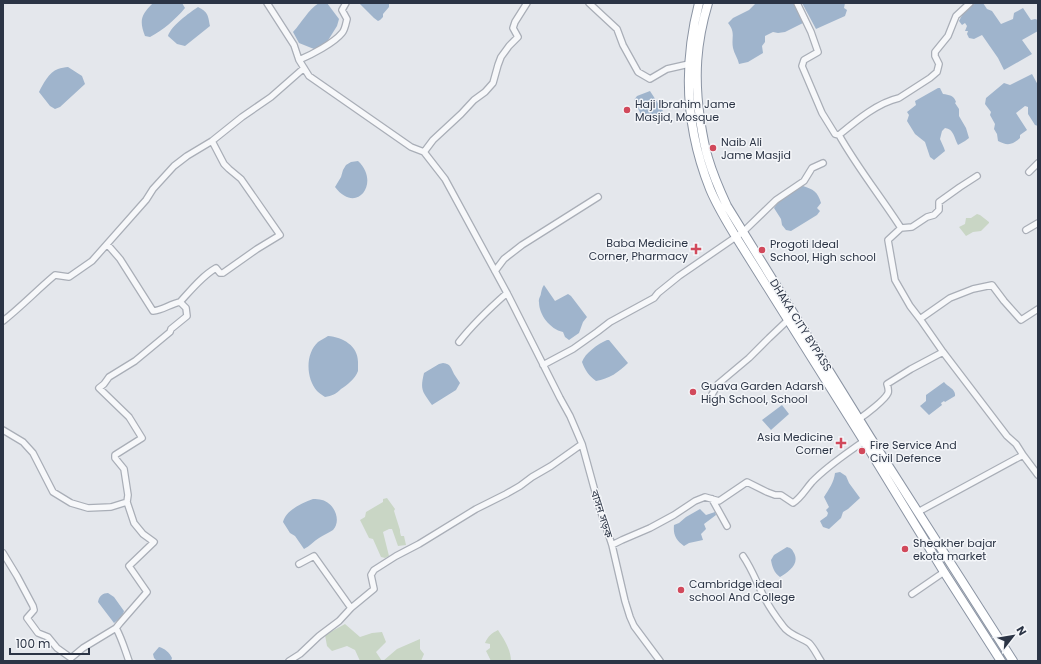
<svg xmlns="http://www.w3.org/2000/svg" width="1041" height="664" font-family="Poppins,'Noto Sans Bengali',sans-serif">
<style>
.green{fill:#c9d6c5}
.water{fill:#9fb4cc}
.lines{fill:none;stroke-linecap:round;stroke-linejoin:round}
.minor-casing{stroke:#a9aeb7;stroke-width:8}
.highway-casing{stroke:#8b94a3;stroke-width:10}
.minor{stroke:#f7f8fa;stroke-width:5.5}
.highway{stroke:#fff;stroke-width:8}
.poi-dot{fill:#d1495b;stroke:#f4f6f9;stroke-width:1.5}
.labels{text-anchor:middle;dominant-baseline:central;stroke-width:3;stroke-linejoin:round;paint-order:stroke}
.poi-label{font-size:11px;fill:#2b3445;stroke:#f4f6f9;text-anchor:start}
.street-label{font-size:11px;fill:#2b3445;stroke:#f4f6f9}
</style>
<rect width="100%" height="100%" fill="#e4e7ec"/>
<path class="green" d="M977,214L980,215L989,222V223L981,231L973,232L966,236L959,227L965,224L966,218H971Z
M387,498L395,509L394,511L400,530V532L401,536H404L406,545L398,546L392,529H389L383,532L389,556L385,558L381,557L373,539L369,538L360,520L365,517L366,512L383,502V499Z
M345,624L360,637L372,633L382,632L386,642L376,652L382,661H360L355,650L347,646L332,651L327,646L325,635Z
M498,630C504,639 511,650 511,661H491L486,651L490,648V644L485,643C488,636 492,633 498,630Z
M420,639V649L424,654L421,661H383L397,649Z"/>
<path class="water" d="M153,3H182L185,8C175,20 163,30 150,37L145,36C139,20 141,15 153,3Z
M319,3H327L339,19L337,26L327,42L316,49H314L299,43L293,32C302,22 308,10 319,3Z
M359,3H388L389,4V7L383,14V17L380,20L378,21L374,18Z
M756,3H794L803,23L785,32L778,33L773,32L765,36V42L762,46L763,53L748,62L739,64C738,59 734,53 733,48C731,37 736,33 728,23L733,18L749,10Z
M802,3H845L844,8L847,10L845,16L816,29Z
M978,3H983L987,9L992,11L1001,24L1013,19L1014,13L1023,8L1031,20L1035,19L1038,20V31L1022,40L1032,54L1004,70L998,58L982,35L974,39L969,38L967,34L968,31H965L967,26L965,23L962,25L959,21C964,12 966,6 978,3Z
M198,7C208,12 208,15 210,26L185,46L177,44L168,36C171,26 189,13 198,7Z
M68,67L82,76L85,84L60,107L55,109L50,106L39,92C43,84 49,72 58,69C61,68 65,67 68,67Z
M1032,74L1038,85V126L1035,125L1028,114V107L1025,106L1016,113L1027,130L1020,135V138C1013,145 1007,146 998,141L997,134L994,129L995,124L990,115L991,112L985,104L986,98L1004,83L1010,85Z
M938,88H940L943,94C949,95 954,95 956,102L955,103L959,109V116L966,128L969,138L965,141L958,145C954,138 954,129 945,128L942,131L940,139L944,148L945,151L934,160L930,157L925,142L915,134L907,121L909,115L907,112L916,105L915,101Z
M650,91L663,111L655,117L647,121L643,119L634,100L637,96Z
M358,161C381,182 357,216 335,187L341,177L343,170L346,165L351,162Z
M803,186C813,189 818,192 821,203L817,208L820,211L817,215L791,231L786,230L782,225L781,219L774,208C780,199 792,188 803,186Z
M544,285L555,301L568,294L571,296L587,317L583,322L579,333L569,340L565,337L563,332C550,329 539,315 539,302C538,299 541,296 541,293C542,289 542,288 544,285Z
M328,336C343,337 358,346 358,362C358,365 358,368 358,371C355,379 347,385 341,389C336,394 332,396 325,397C322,395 319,393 317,391C306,378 305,354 318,342C321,340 325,338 328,336Z
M607,340H609L628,363C619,372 609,379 596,381C589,376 585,370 582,362C585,353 598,344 607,340Z
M443,363C451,364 451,368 454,374C456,377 458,380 460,383L456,390L432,405C422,391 420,390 424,373L439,364Z
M944,382C948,387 956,389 955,396L945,402L944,401L941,403L942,405L929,415L920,406L926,401V395Z
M782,405L789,414L771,430L762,420Z
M840,472L846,476L849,483L860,498L848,509L843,512L841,518L829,529L823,527L820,521L827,516L828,513L826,510L829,507L824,497C829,489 834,482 835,473Z
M313,499C316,499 319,499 322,500C334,503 342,520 333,530C329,533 323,535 319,538C314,541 310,546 304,549L295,536L290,533L283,522C286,510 302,503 313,499Z
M700,509L706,515L715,512L716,515L704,524L706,529L701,534L703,540L689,543L684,546C676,540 673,535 674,525L679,523L686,517Z
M787,547C791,548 792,549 794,553C800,564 788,572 780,577C774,573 772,566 771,560L774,555Z
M108,593L114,597L124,611C123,616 118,620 114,623L98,602C99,596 103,593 108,593Z
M159,647C164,648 170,653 172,658L171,661H157L154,658L153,654Z"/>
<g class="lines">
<g class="minor-casing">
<path id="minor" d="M267,3L294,45L299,60L309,76L411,147L424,152L445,179L507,293L560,398L570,416L582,444L599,506L612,545L625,601L630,617L634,626L660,661
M589,3L617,29L623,45L638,72L650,79L667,69L689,64
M797,3L811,32L818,52L804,60L802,66L822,113L835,134L839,135C856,121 877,103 899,98L930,78L937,72L939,64L935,56V52L948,36L956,16L970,3
M299,60C311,55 334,43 342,33C345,30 346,23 347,19L342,10L346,3
M839,135C857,167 881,197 901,228L888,240L895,280L910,306L920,319L943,352L1007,436L1016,444L1023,455L918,512
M424,152L433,140L461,114L474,100L485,92L493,83L498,65L501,57L509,46L518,37L513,28L515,22L527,3
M1029,172L1038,163
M901,228L912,227L927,217L934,215L939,210V202L960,187L977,176
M1026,230L1038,223
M495,271L504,259L522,245L598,197
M180,302C191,290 202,276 216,268L220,273H223L257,249L280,235L241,179L229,169L224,164L212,141
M920,319L950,298L973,289L992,285L1004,301L1021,320L1038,309
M3,321C21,307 37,290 55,275L69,277L92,261L146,200L153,189L174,166L187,156L212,141L242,117L271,97L304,68
M459,342C473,324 490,308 507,293
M543,365L573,349L597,332L610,322L654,298L658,293L679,276L743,232L776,200L804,181L812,168L823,163
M710,398L718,384L749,358L769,338L788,320
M859,419C865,415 885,400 888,393C889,390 888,387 887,384L911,369L943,352
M3,430L23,442L33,453L53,492L71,503L88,508L111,507L127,502L128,495L124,469L115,458V455L142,438L129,417L99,388L104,384L109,377L135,361L170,332L171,329L187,316L186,308L180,302C170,304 163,310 153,311L120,259L107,244
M1023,455L1038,475
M712,499L727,526
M127,502L134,523L143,534L154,542L129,566L147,592L120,623L116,628C122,639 125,650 129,661
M612,545L622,540L650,528L674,515L695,501L705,497L719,501L747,482L767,492L775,495H781L793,503C801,498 805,490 812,482C827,466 846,454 864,441
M3,553L17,576L33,606L34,610L27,618L38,633L48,637L57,648L71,658L83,648L116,628
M743,556C752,569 756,581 763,595C768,605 776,617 783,626C789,635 800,637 809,643C814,648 817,655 821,661
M299,564L314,556L351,608
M912,594L944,572
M289,661L300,654L319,636L339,621L351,608L374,589L371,575L374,570L396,556L419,544L476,509L506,494L520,486L532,477L551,466L582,444"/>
</g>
<g class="highway-casing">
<path id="highway" d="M699,3C683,65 686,129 710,189C717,206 727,222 736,237L864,441L944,572L1001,661
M708,3C696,43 694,77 700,119C702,132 704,145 708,158C713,175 720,191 727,206L870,437L1013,661"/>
</g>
<use href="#minor" class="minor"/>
<use href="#highway" class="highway"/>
</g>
<g class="poi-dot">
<circle cx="627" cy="110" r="4"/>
<circle cx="713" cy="148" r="4"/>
<path d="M694 243h4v4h4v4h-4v4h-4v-4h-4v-4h4z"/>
<circle cx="762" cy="250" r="4"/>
<circle cx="693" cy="392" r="4"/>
<path d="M839 437h4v4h4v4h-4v4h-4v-4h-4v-4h4z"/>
<circle cx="862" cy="451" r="4"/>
<circle cx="905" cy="549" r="4"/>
<circle cx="681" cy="590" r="4"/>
</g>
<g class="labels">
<g class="poi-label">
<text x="635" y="104">Haji Ibrahim Jame<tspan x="635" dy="13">Masjid, Mosque</tspan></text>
<text x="721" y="142">Naib Ali<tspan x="721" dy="13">Jame Masjid</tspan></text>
<text x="688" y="243" text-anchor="end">Baba Medicine<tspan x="688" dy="13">Corner, Pharmacy</tspan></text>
<text x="770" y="244">Progoti Ideal<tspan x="770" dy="13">School, High school</tspan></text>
<text x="701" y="386">Guava Garden Adarsh<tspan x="701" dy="13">High School, School</tspan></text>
<text x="833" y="437" text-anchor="end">Asia Medicine<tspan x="833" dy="13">Corner</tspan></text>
<text x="870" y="445">Fire Service And<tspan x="870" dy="13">Civil Defence</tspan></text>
<text x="913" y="543">Sheakher bajar<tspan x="913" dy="13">ekota market</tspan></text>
<text x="689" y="584">Cambridge ideal<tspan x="689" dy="13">school And College</tspan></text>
</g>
<g class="street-label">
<text transform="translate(801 325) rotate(58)">DHAKA CITY BYPASS</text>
<text transform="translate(602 514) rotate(72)">বাসন সড়ক</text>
</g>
</g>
<rect width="1041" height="664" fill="none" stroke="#2b3445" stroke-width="8"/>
<g transform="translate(1013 636) rotate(59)" stroke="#f4f6f9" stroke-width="3" paint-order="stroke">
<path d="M0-3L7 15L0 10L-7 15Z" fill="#2b3445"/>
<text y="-6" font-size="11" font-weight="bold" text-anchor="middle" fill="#2b3445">N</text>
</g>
<path d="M10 648v6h79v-6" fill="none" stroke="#2b3445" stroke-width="2"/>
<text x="16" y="648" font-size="12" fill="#2b3445" stroke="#f4f6f9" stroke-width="3" paint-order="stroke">100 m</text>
</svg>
